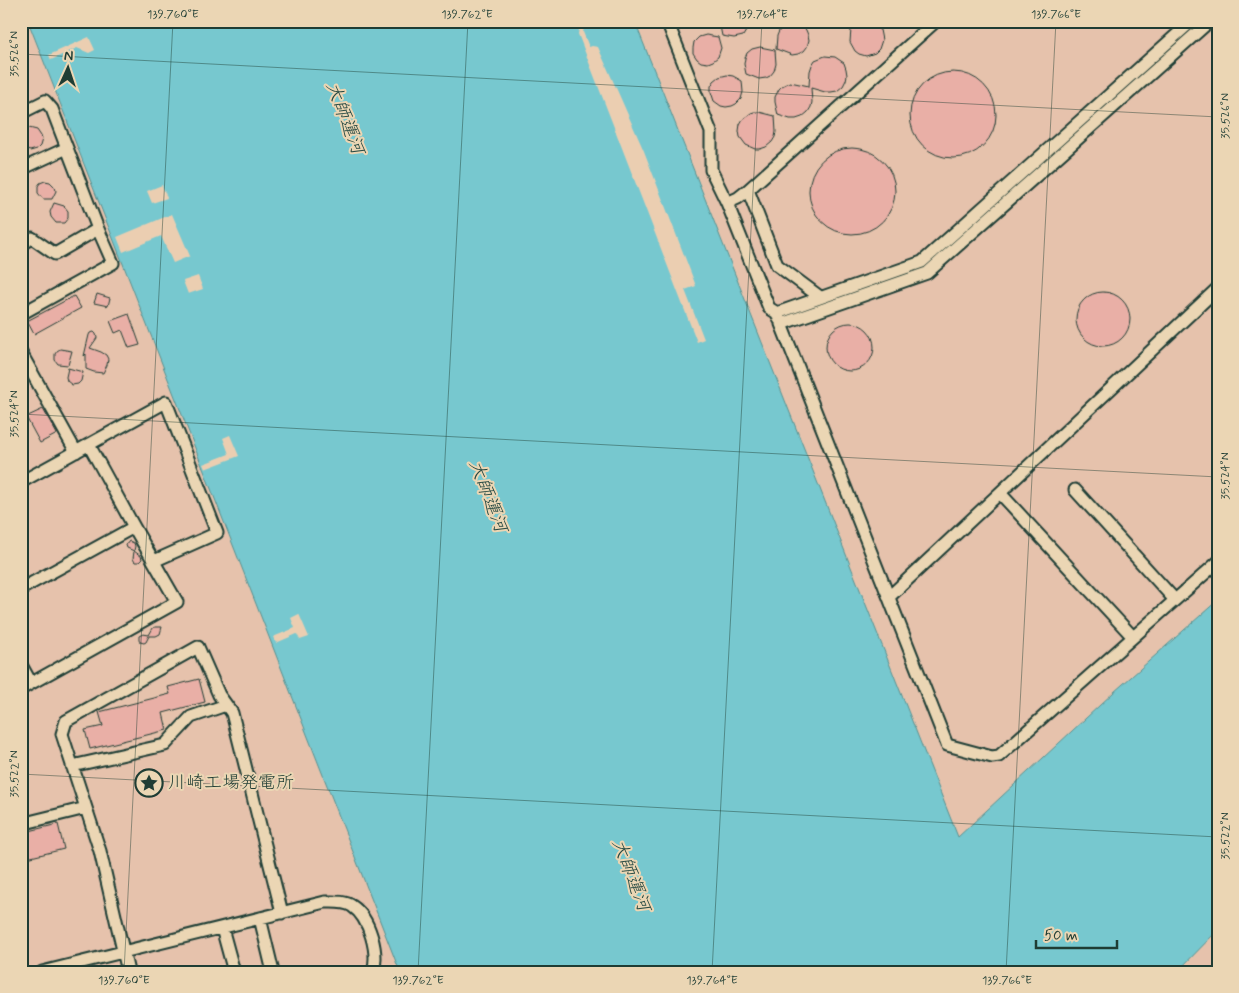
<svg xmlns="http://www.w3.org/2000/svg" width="1239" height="993" font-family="Mynerve,'Klee One',sans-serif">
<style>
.built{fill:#e6c2ac}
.water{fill:#77c8cf;stroke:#549091}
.pier{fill:#ebceb1}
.building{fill:#e9afa6;stroke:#1f3d34}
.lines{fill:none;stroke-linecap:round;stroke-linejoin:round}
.minor-casing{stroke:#1f3d34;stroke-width:15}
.minor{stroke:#ebd6b4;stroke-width:11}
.ticks{fill:none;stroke:#1f3d34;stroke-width:1;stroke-opacity:0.45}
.labels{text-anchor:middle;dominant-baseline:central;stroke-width:4;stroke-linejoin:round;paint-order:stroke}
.poi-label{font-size:18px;fill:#1f3d34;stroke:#ebd6b4;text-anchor:start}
.water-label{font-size:19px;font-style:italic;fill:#284b44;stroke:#ebd6b4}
.neatline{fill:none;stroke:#1f3d34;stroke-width:2}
.ticks-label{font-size:12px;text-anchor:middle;fill:#1f3d34}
</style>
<rect width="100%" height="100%" fill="#ebceb1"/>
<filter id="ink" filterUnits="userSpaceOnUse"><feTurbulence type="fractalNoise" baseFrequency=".02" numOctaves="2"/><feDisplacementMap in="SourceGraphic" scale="10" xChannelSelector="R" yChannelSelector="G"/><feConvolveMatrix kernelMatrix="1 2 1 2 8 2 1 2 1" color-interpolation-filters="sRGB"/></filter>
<g filter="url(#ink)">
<path class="built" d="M21,21H28L400,972H21Z
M627,21H1218V600L1114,692L958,837L636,23L628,26Z
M1218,930V972H1177Z"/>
<path class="water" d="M28,21H627L628,26L635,22L958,837L1114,692L1218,600V930L1177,972H400Z"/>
<path class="pier" d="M586,22L583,32L589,47L592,46L598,47L644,151L696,286L685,290L704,339L697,342L578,34L580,24Z
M89,37L95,50L89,53L77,48L51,60L49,55Z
M162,185L167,198L152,203L147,191Z
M172,214L190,256L173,263L161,236L123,252L117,237Z
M198,276L203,289L188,294L183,281Z
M230,435L239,456L205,469L203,464L229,454L223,438Z
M299,614L309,637L300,640L297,634L276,643L273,637L295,628L291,618Z"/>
<path class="building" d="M719,21H749L746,31L743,36L734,38L722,36Z
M793,23L799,24L806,30L808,35L809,40L807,47L804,51L798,54L792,55L776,49L777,36L779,31L785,25Z
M866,25H871L880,30L882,40L879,49L875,53L866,56L859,54L855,51L850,42L851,29Z
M706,35L718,37L721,48L718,57L713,61L708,63L701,62L697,59L693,53V48L694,42L699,37Z
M760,47L775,50L776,64L774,71L770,76L766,78L759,79L746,74L744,64L745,58L747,53L752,49Z
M825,56L835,57L844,63L846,69L847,75L846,80L843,86L837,91L831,92H825L811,88L812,102L811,107L808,112L802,117L796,119H790L778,115L775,102V97L779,89L782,86L790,82L809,86L810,71L812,65L815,60Z
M910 115a43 43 0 1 1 86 0a43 43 0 1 1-86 0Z
M727,75L733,76L742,81L743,92L741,99L736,104L732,106L726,107L721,106L714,101L711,92V86L714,81L719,77Z
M754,112H759L775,116L776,132L775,137L772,142L766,147L760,149H755L746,145L740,137L739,131L740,124L743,119L751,113Z
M29,128L37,130L41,136L42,139L40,146L37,149L30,151L21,148V132Z
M809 191a43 43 0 1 1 86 0a43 43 0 1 1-86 0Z
M45,181L50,182L55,187L56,191L52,199H43L38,193V186L40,183Z
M54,203L64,206L68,211V218L64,223H56L51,217L50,212Z
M1076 319a27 27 0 1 1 54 0a27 27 0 1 1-54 0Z
M97,294L110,298L108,306L94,303Z
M74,296L81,308L34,334L27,321Z
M129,314L140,345L129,348L122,330L115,333L110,321Z
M826 347a24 24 0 1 1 48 0a24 24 0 1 1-48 0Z
M94,332L96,334L97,338L90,348L101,352L106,355L108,359L107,365L103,373L94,372L86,369V354L84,356L89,335L90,333Z
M60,349L72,351L68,365L58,364L55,360V354L57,351Z
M68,368L83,372L81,381L78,384L72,385L67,381L66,377Z
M43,409L57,434L40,443L26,417Z
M129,541L134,543L135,546L134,551L141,556L142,559L139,562H135L133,559L134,551L127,548L126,545Z
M155,627H162L160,634L156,636H149L146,642L144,643L140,642L139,639V636L143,634L149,635L153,628Z
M199,679L205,702L163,713L167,730L90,749L85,730L103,726L99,712L170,694L168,687Z
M58,824L64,849L27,858L21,833Z"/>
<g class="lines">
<g class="minor-casing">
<path id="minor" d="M667,21L711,132V170L727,203L769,308L777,313L779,319
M1210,21L927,273L781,324L947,745L992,757L999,756L1218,562
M21,113L45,101L52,109L98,229L113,263L21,314
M21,163L28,166L67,148
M748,190L777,265L820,297
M727,203L738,198L748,190L936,21
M21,244L32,238L55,254L98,229
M777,313L922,262L1192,21
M21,353L76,452
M21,482L166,402L217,533L154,561
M1075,490L1175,600
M1000,493L1133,637
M21,589L134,527
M889,597L1218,288
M21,665L31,683
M21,689L177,602L134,527L89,445
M72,766L165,745L191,717L226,705
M21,824L86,808
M260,918L273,972
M222,928L234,972
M42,972L325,902C334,902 345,901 352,906C370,918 379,953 373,972
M128,972L100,851L62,734L66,721L198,647L219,695L232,713L282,913"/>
</g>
<use href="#minor" class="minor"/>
</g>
</g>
<path class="ticks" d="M21,54L1218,117M21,414L1218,477M21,774L1218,837M124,972L173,21M418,972L468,21M712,972L762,21M1006,972L1056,21"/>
<defs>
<g id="sight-ring" transform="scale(1.4375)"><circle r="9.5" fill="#ebd6b4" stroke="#1f3d34" stroke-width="1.5"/><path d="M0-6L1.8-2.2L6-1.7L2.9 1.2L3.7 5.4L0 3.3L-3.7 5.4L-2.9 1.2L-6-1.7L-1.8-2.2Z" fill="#1f3d34"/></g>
</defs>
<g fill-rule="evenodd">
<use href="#sight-ring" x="149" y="783"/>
</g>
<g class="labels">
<g class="poi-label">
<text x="168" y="783">川崎工場発電所</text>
</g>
<g class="water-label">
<text transform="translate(345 118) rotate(69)">大師運河</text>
<text transform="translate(488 496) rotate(69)">大師運河</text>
<text transform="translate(631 875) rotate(69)">大師運河</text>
</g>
</g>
<rect width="1239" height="993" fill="none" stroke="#ebd6b4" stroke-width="55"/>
<g transform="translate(68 68) rotate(3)" stroke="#ebd6b4" stroke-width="4" paint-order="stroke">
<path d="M0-4L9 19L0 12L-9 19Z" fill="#1f3d34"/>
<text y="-8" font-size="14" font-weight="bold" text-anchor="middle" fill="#1f3d34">N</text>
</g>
<path d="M1036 940v8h81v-8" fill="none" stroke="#1f3d34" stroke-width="2.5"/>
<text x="1044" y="940" font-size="15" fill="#1f3d34" stroke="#ebd6b4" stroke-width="4" paint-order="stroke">50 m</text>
<rect x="28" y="28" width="1184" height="938" class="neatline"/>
<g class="ticks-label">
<text x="173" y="18">139.760°E</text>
<text x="467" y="18">139.762°E</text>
<text x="762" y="18">139.764°E</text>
<text x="1056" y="18">139.766°E</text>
<text transform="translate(14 54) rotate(-90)" y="4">35.526°N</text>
<text transform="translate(1225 116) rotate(-90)" y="4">35.526°N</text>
<text transform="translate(14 414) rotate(-90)" y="4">35.524°N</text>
<text transform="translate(1225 476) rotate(-90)" y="4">35.524°N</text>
<text transform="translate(14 774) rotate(-90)" y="4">35.522°N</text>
<text transform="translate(1225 836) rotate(-90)" y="4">35.522°N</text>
<text x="124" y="984">139.760°E</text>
<text x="418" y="984">139.762°E</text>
<text x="712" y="984">139.764°E</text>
<text x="1007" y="984">139.766°E</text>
</g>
</svg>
